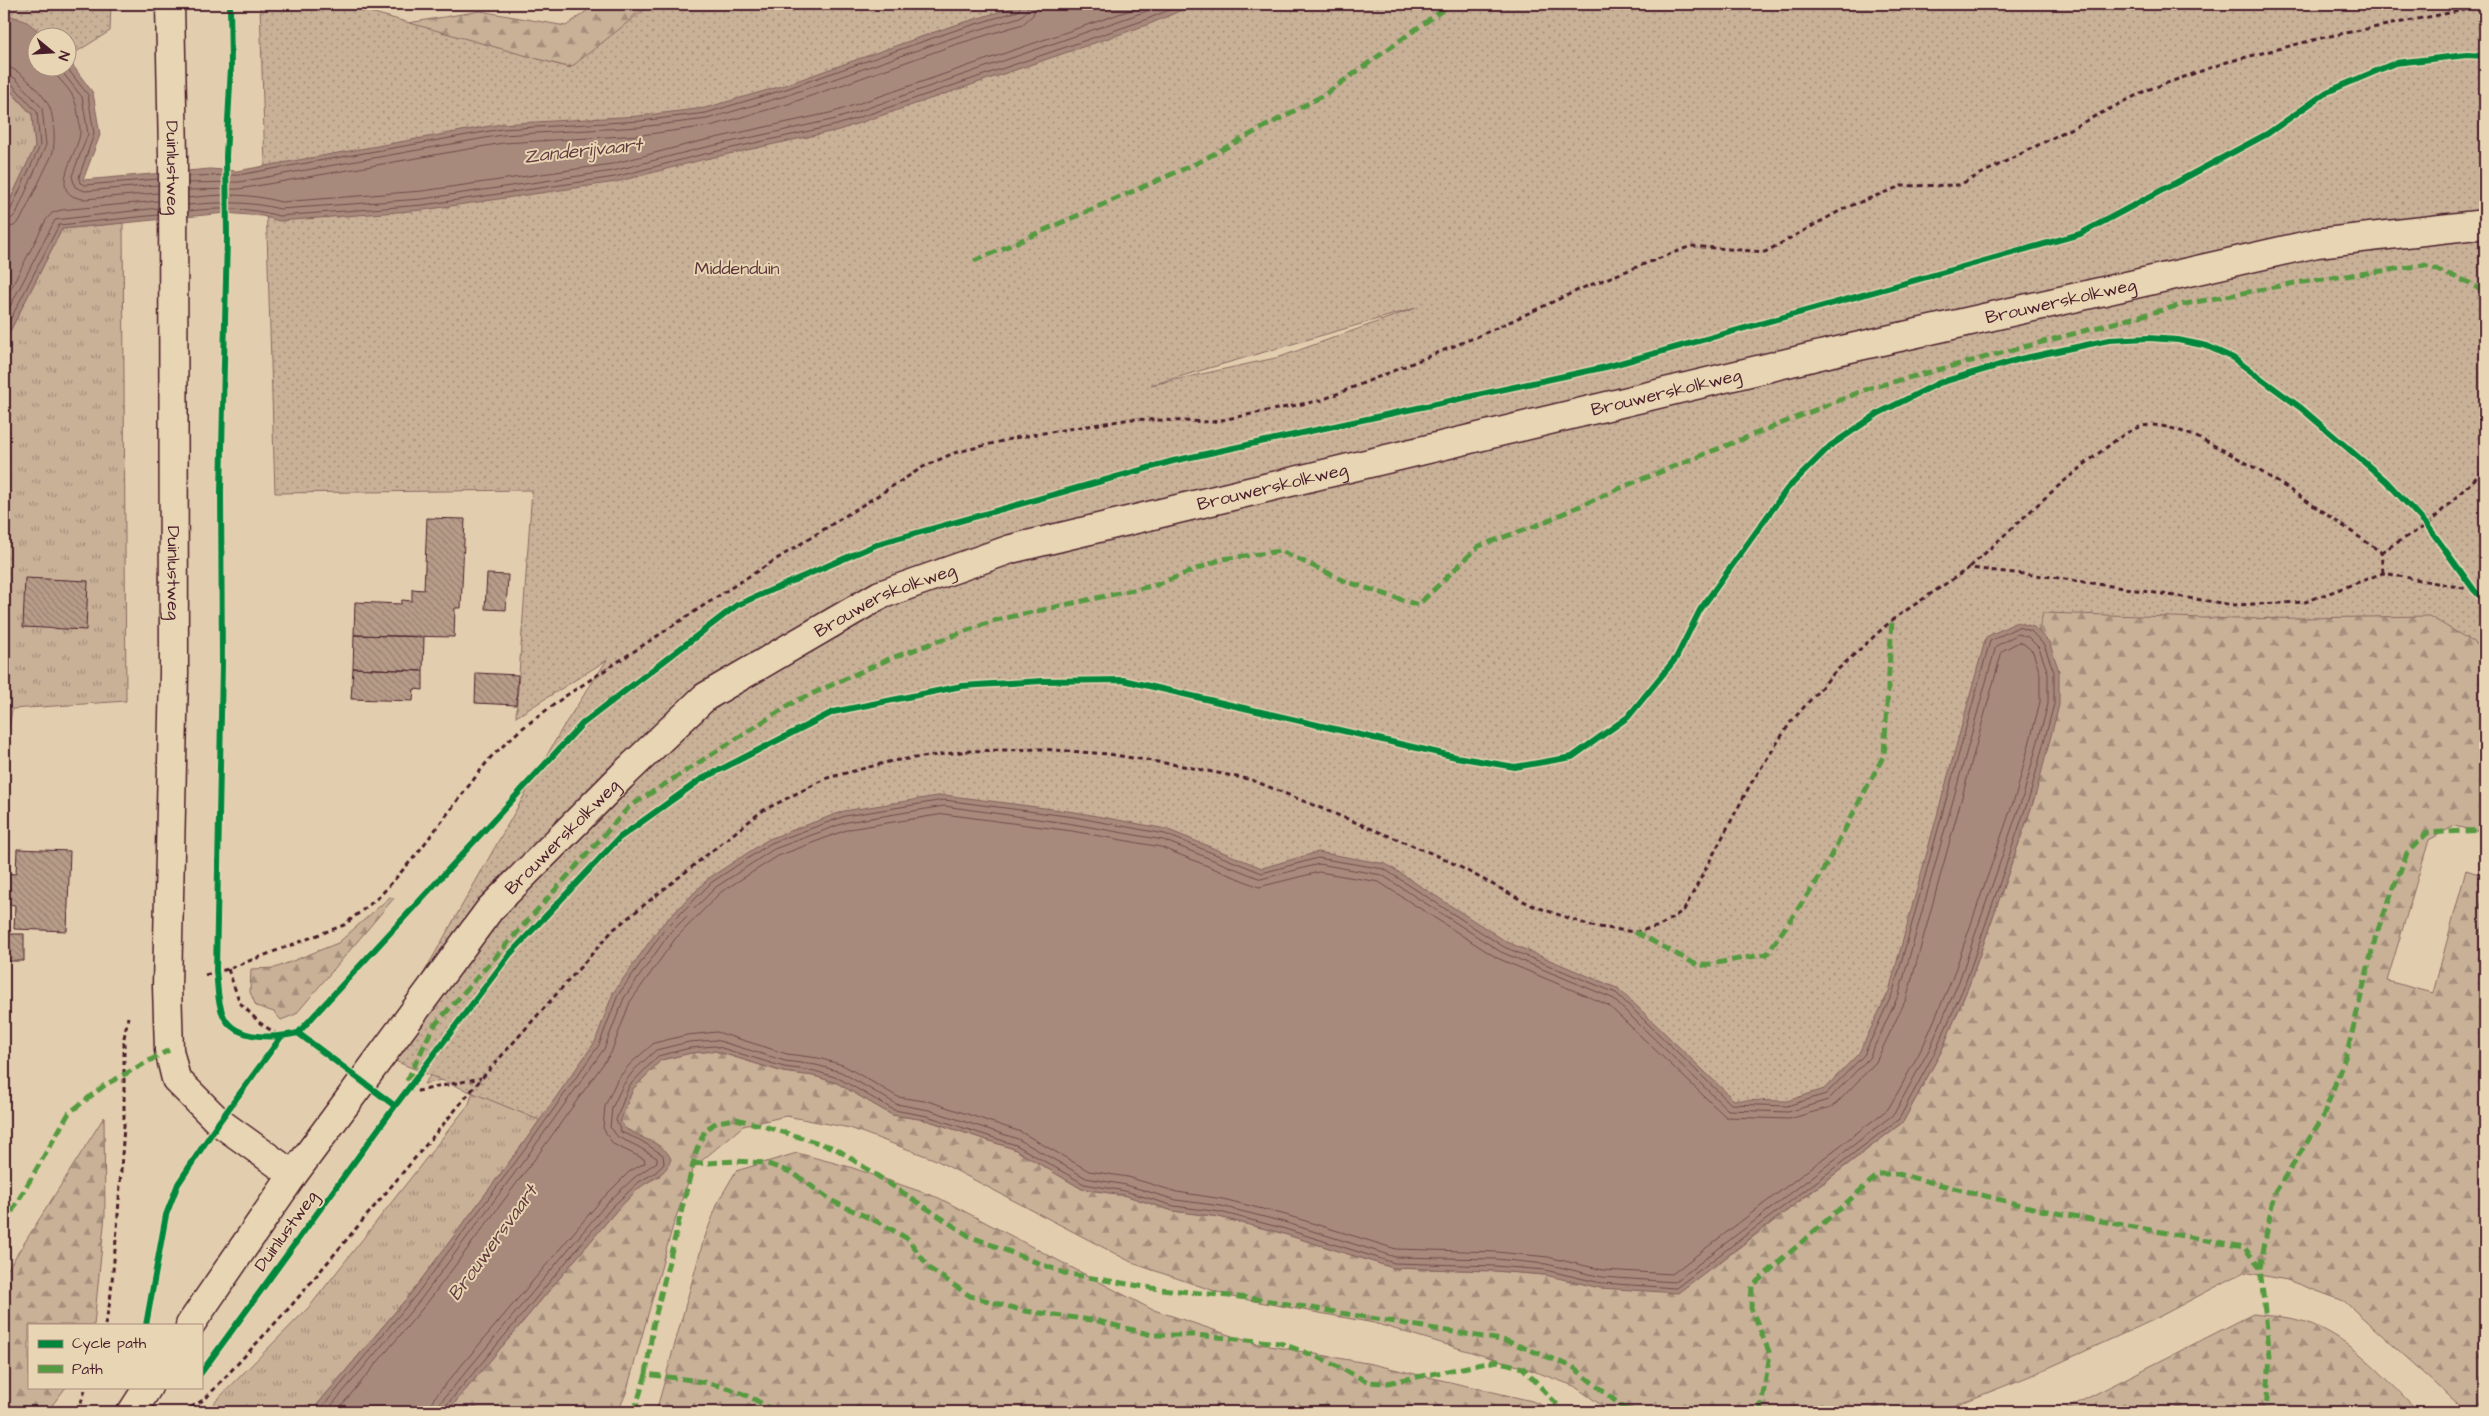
<svg xmlns="http://www.w3.org/2000/svg" width="2489" height="1416" font-family="'Architects Daughter',sans-serif">
<style>
.grass{fill:url(#grass-tufts);stroke:#8a6862}
.forest{fill:url(#forest-firs);stroke:#8a6862}
.park{fill:url(#park-dots);stroke:#8a6862;fill-rule:evenodd}
.water{fill:#a88a7b;stroke:#825f5b}
.lines{fill:none;stroke-linecap:round;stroke-linejoin:round}
.shore{stroke:#704a4b;stroke-width:1}
.building{fill:url(#building-back-hatch);stroke:#4a1f2b}
.tertiary-casing{stroke:#4a1f2b;stroke-width:31}
.secondary-casing{stroke:#4a1f2b;stroke-width:31}
.path{stroke:#4a1f2b;stroke-width:3;stroke-dasharray:5 4;stroke-linecap:butt}
.tertiary{stroke:#e8d5b3;stroke-width:28}
.secondary{stroke:#e8d5b3;stroke-width:28}
.quiet{stroke:#559a41;stroke-width:5;stroke-dasharray:10 5;stroke-linecap:butt}
.cycleway-casing{stroke:#e8d5b3;stroke-width:9}
.cycleway{stroke:#00873e;stroke-width:6}
.labels{text-anchor:middle;dominant-baseline:central;stroke-width:4;stroke-linejoin:round;paint-order:stroke}
.street-label{font-size:18px;fill:#4a1f2b;stroke:#e8d5b3}
.park-label{font-size:18px;fill:#5d353b;stroke:#e8d5b3}
.water-label{font-size:19px;font-style:italic;fill:#623a3f;stroke:#e8d5b3}
</style>
<defs>
<pattern id="grass-tufts" width="24" height="20" patternUnits="userSpaceOnUse" patternTransform="scale(1.25)"><rect width="24" height="20" fill="#c9b198"/><path d="M3 7l-1-3M5 7V3M7 7l1-3M15 17l-1-3M17 17v-4M19 17l1-3" fill="none" stroke="#a58f7c"/></pattern>
<pattern id="forest-firs" width="22" height="20" patternUnits="userSpaceOnUse" patternTransform="scale(1.25)"><rect width="22" height="20" fill="#c9b198"/><path d="M5 1l3.5 6h-7zM16 11l3.5 6h-7z" fill="#a58f7c"/></pattern>
<pattern id="park-dots" width="8" height="8" patternUnits="userSpaceOnUse" patternTransform="scale(1.25)"><rect width="8" height="8" fill="#c9b198"/><path d="M2 2h.1M6 6h.1" fill="none" stroke="#a58f7c" stroke-width="1.8" stroke-linecap="round"/></pattern>
<pattern id="building-back-hatch" width="6" height="6" patternUnits="userSpaceOnUse" patternTransform="scale(1.25)"><rect width="6" height="6" fill="#b79d89"/><path d="M-1 5l2 2M0 0l6 6M5-1l2 2" fill="none" stroke="#977f70"/></pattern>
</defs>
<rect width="100%" height="100%" fill="#e2ceae"/>
<filter id="ink" filterUnits="userSpaceOnUse"><feTurbulence type="fractalNoise" baseFrequency=".02" numOctaves="2"/><feDisplacementMap in="SourceGraphic" scale="10" xChannelSelector="R" yChannelSelector="G"/><feConvolveMatrix kernelMatrix="1 2 1 2 8 2 1 2 1" color-interpolation-filters="sRGB"/></filter>
<g filter="url(#ink)">
<path class="grass" d="M4,84L32,115L35,147L4,213Z
M123,223L126,701L12,709L4,761V343L62,229Z
M595,1042L525,1141L412,1292L311,1412H205L310,1306L469,1104L479,1071Z"/>
<path class="forest" d="M596,4H648L631,18L660,52L613,70L564,66L464,41L408,23L480,11L566,26Z
M1792,493L2485,617V833L2454,826L2429,840L2387,981L2433,993L2466,870L2485,876V1412H2467L2344,1301L2287,1280L2244,1272L2151,1321L2035,1374L1954,1406L1951,1412H1611L1574,1386L1525,1368L1374,1323L1232,1297L1135,1264L934,1159L850,1128L786,1116L743,1126L693,1168L672,1229L626,1393L618,1412H447L616,1211L642,1185L660,1176L642,1136L624,1128L620,1122L633,1089L661,1060L691,1053L715,1051L783,1072L814,1076L837,1083L892,1115L926,1120L1014,1149L1082,1189L1124,1195L1173,1211L1219,1217L1281,1233L1393,1268L1495,1271L1545,1275L1714,1267L1903,1122L1941,1052L1969,985L2035,797L1507,942L479,1071L424,1084L518,960Z
M390,897L394,898L296,1014L281,1020L274,1012L256,1006L250,992L251,969L275,968L338,943Z
M104,1117L105,1215L94,1325H29V1387H66L47,1412H4V1275Z
M797,1153L850,1167L939,1198L1151,1309L1253,1343L1372,1364L1532,1401L1557,1412H656L703,1242L719,1200L736,1171Z
M2253,1314C2266,1316 2281,1316 2294,1319C2346,1330 2384,1377 2419,1412H2060Z"/>
<path class="park" d="M4,4H111L110,31L68,57V38H38L4,49Z
M260,4H342L570,68L651,4H2485V649L2429,616L2237,619L2043,613L1972,901L1895,1084L1706,1229L653,988L573,1134L378,1054L563,727L607,660L516,717L532,490L275,493ZM1416,308L1280,357L1151,385Z"/>
<path class="water" d="M1025,4H1196L1147,25L839,130L701,160L616,182L423,210L279,221L262,216L225,213L62,229L4,343V213L35,147L32,114L4,84V13L27,22L46,37L38,38V68H68V59L93,93L100,135L83,180L210,169L237,171L501,124L639,116L705,108L782,86L949,27Z
M2017,622L2034,627L2049,642L2059,671V705L2035,797L1969,985L1941,1052L1903,1122L1678,1293L1600,1288L1545,1275L1495,1271L1393,1268L1281,1233L1219,1217L1173,1211L1124,1195L1082,1189L1014,1149L926,1120L892,1115L837,1083L814,1076L783,1072L715,1051L691,1053L661,1060L633,1089L620,1122C630,1139 662,1138 671,1159C666,1175 654,1177 642,1186C633,1193 625,1203 616,1211L447,1412H311L412,1292L525,1141L595,1042L613,993L660,927L709,878L769,839L844,811L944,795L1075,812L1166,829L1262,868L1318,852L1386,864L1507,942L1619,989L1734,1100L1787,1101L1824,1089L1859,1053L1889,991L1986,637Z"/>
<g class="lines">
<path class="shore" d="M4,66C18,67 44,94 50,108C54,119 56,143 52,155L21,219L14,226L4,228
M51,68C57,79 72,89 75,102C78,110 80,124 80,132C80,151 43,196 85,199L158,193
M59,68L82,97L88,134L72,176L75,187L85,191L158,185
M67,68L88,95L94,134L79,177L80,183L85,185L158,179
M4,74L15,78L42,108L46,145L16,214L11,219L4,220
M4,80L11,83L37,112L40,146L10,211L4,214
M188,176L238,175L502,129L640,121L706,113L783,90L950,32L1018,11L1022,4
M188,183L239,182L502,135L640,127L707,119L785,96L952,38L1020,17L1027,11L1029,4
M188,190L239,189L503,143L641,135L710,126L788,104L954,45L1023,24L1033,15L1036,4
M188,198C220,194 250,193 281,202L422,191L612,164L697,142L834,112L1148,4
M188,205C220,202 249,201 280,209L422,199L613,171L698,149L836,119L1167,4
M188,211C219,208 249,207 279,216L423,205L615,177L700,155L837,125L1145,20L1183,4
M4,302L46,220L52,213L61,210L158,201
M4,318L55,220L158,208
M4,332L59,225L158,215
M318,1412L416,1295L529,1144L599,1045L618,995L664,930L712,882L771,843L845,816L944,800L1074,817L1165,834L1262,873L1318,858L1384,869L1504,947L1616,993L1731,1104L1787,1106L1826,1094L1864,1055L1893,992L1990,641L2018,627L2031,631L2044,645L2054,672V704L2030,795L1965,984L1936,1050L1899,1119L1676,1288L1601,1283L1545,1270L1495,1266L1394,1263L1282,1228L1220,1212L1174,1206L1125,1191L1084,1184L1016,1145L927,1116L894,1110L838,1078L815,1071L784,1067L715,1046L690,1048L658,1056L629,1086L616,1120L621,1132L640,1140L663,1155L664,1164L656,1172L639,1182L612,1207L445,1407L443,1412
M326,1412L421,1299L534,1147L604,1049L624,998L669,934L716,887L774,849L847,822L944,806L1073,824L1163,840L1261,879L1319,864L1382,875L1501,952L1612,998L1728,1110L1788,1112L1828,1100L1869,1058L1899,994L1996,646L2018,634L2028,637L2039,648L2048,673V704L2024,793L1959,981L1930,1048L1894,1114L1675,1282L1602,1277L1546,1264L1496,1259L1395,1257L1284,1222L1221,1206L1176,1200L1126,1185L1086,1178L1018,1139L929,1110L896,1104L841,1072L816,1065L785,1061L716,1040L689,1042L656,1050L634,1070L623,1085L612,1108L610,1127L618,1137L637,1146L657,1158V1162L635,1177L607,1203L440,1403L437,1412
M336,1412L427,1303L540,1152L611,1053L630,1002L675,939L721,892L778,856L849,829L944,814L1072,831L1161,847L1259,887L1319,872L1379,882L1497,958L1608,1005L1726,1117L1789,1119L1831,1107L1838,1102L1876,1062L1907,997L2002,651L2019,642L2024,644L2033,652L2040,674V702L2017,791L1952,979L1924,1044L1898,1092L1888,1109L1672,1274L1603,1270L1548,1257L1497,1252L1396,1249L1286,1215L1223,1199L1177,1192L1128,1177L1089,1171L1021,1132L931,1102L898,1097L843,1065L818,1058L787,1054L717,1032L687,1035L654,1043L630,1064L617,1080L605,1106L603,1128L613,1144L644,1159L645,1163L630,1171L602,1199L434,1398L429,1412"/>
</g>
<path class="building" d="M427,518L465,519L461,608H455L454,637L354,635L355,602L401,604L402,600L412,601V589L424,590Z
M487,574L508,575L506,610L485,609Z
M25,578L88,581L86,630L23,627Z
M354,635L424,637L423,671L353,668Z
M353,668L423,671V690L414,689L413,701L351,699Z
M476,673L518,675L516,705L475,703Z
M17,849L70,851L67,931L14,929L15,905L4,904V873L16,874Z
M4,934H24V961H4Z"/>
<g class="lines">
<g class="tertiary-casing">
<g id="tertiary">
<path id="s1" d="M170,4L173,156L174,673L167,986L169,1050L176,1079L219,1122L293,1175"/>
</g>
</g>
<g class="secondary-casing">
<g id="secondary">
<path id="s2" d="M190,1325L293,1175L490,909L622,776L705,697L880,595L1011,549L1833,352L2317,243L2485,224"/>
<path d="M132,1412L148,1387"/>
</g>
</g>
<path class="path" d="M2381,552L2427,525L2482,472
M1970,567C2015,526 2058,483 2107,447C2117,439 2130,429 2143,426C2192,414 2336,522 2381,552L2383,573
M228,969L240,1003L260,1023L281,1037
M205,975L228,969L344,925L380,896L416,855L490,758L520,730L564,697L729,589L923,467L954,453L1019,437L1131,419L1212,422L1322,400L1481,335L1585,287L1691,246L1765,252L1845,208L1901,186L1959,185L2147,90L2227,62L2325,37L2485,6
M408,1089L418,1091L481,1078
M105,1325L110,1302L117,1229L124,1126V1038L128,1017
M78,1412L86,1387
M183,1412L205,1399L291,1306L482,1078L614,929L762,811L827,778L892,761L968,751L1041,749L1108,754L1183,766L1252,780L1443,858L1531,905L1591,926L1635,932L1660,926L1684,910L1750,785L1790,723L1834,673L1892,620L1969,568L2052,577L2234,605L2305,602L2383,573L2474,590"/>
<use href="#tertiary" class="tertiary"/>
<use href="#secondary" class="secondary"/>
<path class="quiet" d="M974,261L1195,164L1324,95L1451,4
M1635,932L1699,966L1767,954L1819,878L1884,755L1892,620
M407,1081L433,1027L629,807L794,702L889,659L996,620L1156,585L1222,559L1281,551L1345,581L1418,605L1479,546L1535,526L1625,486L1870,388L2185,304L2295,283L2425,265L2468,282L2485,293
M693,1164L735,1161L765,1163L793,1173L832,1201L882,1224L908,1239L930,1269L970,1296L1025,1311L1098,1321L1152,1335H1195L1280,1343L1320,1358L1368,1382L1387,1383L1497,1361L1523,1368L1564,1412
M4,1225L69,1113L105,1085L169,1050
M2260,1268L2274,1194L2323,1117L2348,1049L2376,935L2407,853L2427,833L2485,830
M646,1374L653,1326L696,1152L705,1130L717,1122L736,1119L760,1125L835,1148L969,1236L1064,1273L1151,1288L1258,1299L1507,1341L1573,1367L1629,1412
M634,1412L646,1374C697,1381 732,1382 775,1412
M1760,1412L1770,1354L1751,1308L1752,1286L1879,1174H1898L2041,1210L2244,1247L2260,1268L2270,1356L2266,1412"/>
<g class="cycleway-casing">
<path id="cycleway" d="M230,4L231,67L226,156L227,237L221,491L222,664L216,971C218,986 217,1003 224,1017C236,1041 276,1038 298,1033L582,724L737,605L878,544L1173,461L1606,367L2080,234L2267,134L2327,92L2395,63L2467,55L2485,56
M298,1033L395,1106
M146,1325L166,1215L178,1184L219,1122L281,1037
M201,1373L395,1106L510,954L619,838L700,780L833,712L962,686L1042,681L1123,680L1456,757L1515,767L1572,757L1628,717L1676,658L1700,610L1787,489L1830,446L1879,413L1939,383L2020,359L2109,340L2148,338L2178,340L2207,346L2233,358L2301,408L2386,481L2427,525L2474,590L2485,601"/>
</g>
<use href="#cycleway" class="cycleway"/>
</g>
</g>
<g class="labels">
<g class="street-label">
<text stroke="none"><textPath href="#s1" startOffset="164">Duinlustweg</textPath></text>
<text stroke="none"><textPath href="#s2" startOffset="2235">Brouwerskolkweg</textPath></text>
<text stroke="none"><textPath href="#s2" startOffset="1830">Brouwerskolkweg</textPath></text>
<text stroke="none"><textPath href="#s2" startOffset="1425">Brouwerskolkweg</textPath></text>
<text stroke="none"><textPath href="#s1" startOffset="569">Duinlustweg</textPath></text>
<text stroke="none"><textPath href="#s2" startOffset="1020">Brouwerskolkweg</textPath></text>
<text stroke="none"><textPath href="#s2" startOffset="615">Brouwerskolkweg</textPath></text>
<text transform="translate(286 1231) rotate(-54)">Duinlustweg</text>
</g>
<g class="park-label">
<text x="737" y="268">Middenduin</text>
</g>
<g class="water-label">
<text transform="translate(583 151) rotate(-6)">Zanderijvaart</text>
<text transform="translate(493 1243) rotate(-54)">Brouwersvaart</text>
</g>
</g>
<rect width="2489" height="1416" fill="none" stroke="#e8d5b3" stroke-width="20"/>
<rect x="10" y="10" width="2469" height="1396" fill="none" stroke="#4a1f2b" stroke-width="2" filter="url(#ink)"/>
<rect x="28" y="1324" width="175" height="65" fill="#e8d5b3" stroke="#a98c7d"/>
<rect x="38" y="1340" width="25" height="8" fill="#00873e" stroke="#a98c7d"/>
<text x="72" y="1348" font-size="15" fill="#4a1f2b">Cycle path</text>
<rect x="38" y="1365" width="25" height="8" fill="#559a41" stroke="#a98c7d"/>
<text x="72" y="1374" font-size="15" fill="#4a1f2b">Path</text>
<g transform="translate(52 52) rotate(108)"><circle r="24" fill="#e8d5b3" stroke="#a98c7d"/>
<path d="M0-4L9 19L0 12L-9 19Z" fill="#4a1f2b"/>
<text y="-8" font-size="14" font-weight="bold" text-anchor="middle" fill="#4a1f2b">N</text>
</g>
</svg>
